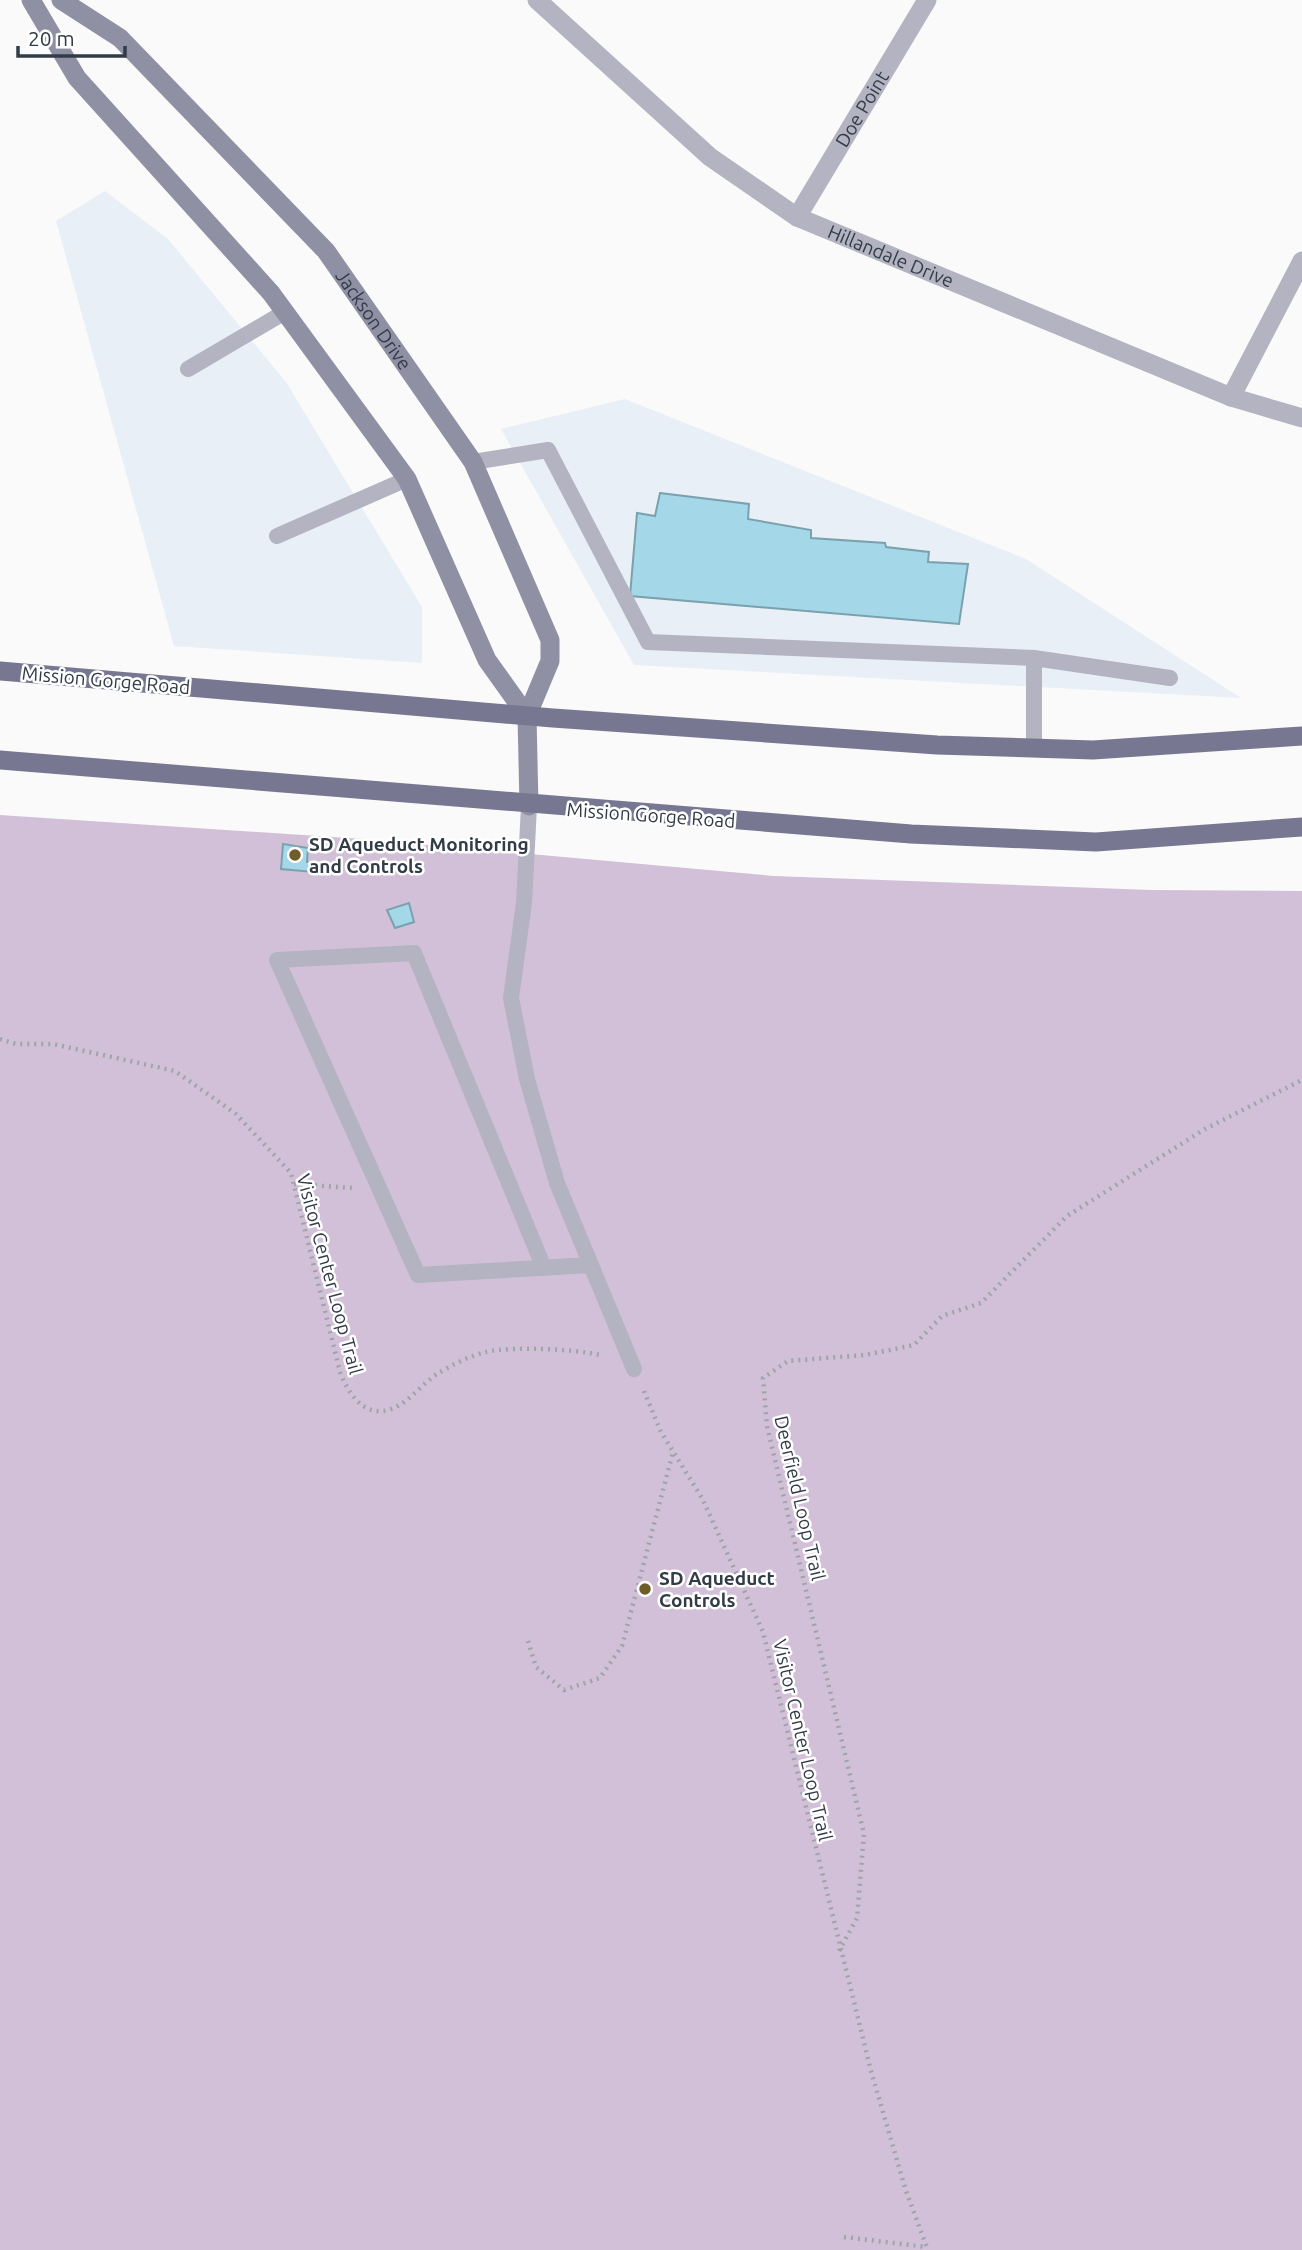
<svg xmlns="http://www.w3.org/2000/svg" width="1302" height="2250" font-family="Ubuntu,sans-serif">
<style>
.built{fill:#e9eff6}
.green{fill:#d2c0d8}
.building{fill:#a4d7e7;stroke:#7aa1ae;stroke-width:2}
.lines{fill:none;stroke-linecap:round;stroke-linejoin:round}
.path{stroke:#9fa4a9;stroke-width:4.5;stroke-dasharray:2 5;stroke-linecap:butt}
.service{stroke:#b3b3c1;stroke-width:16}
.minor{stroke:#b3b3c1;stroke-width:19}
.secondary{stroke:#9090a5;stroke-width:19}
.primary{stroke:#787791;stroke-width:19}
.poi-dot{fill:#6e5c2a;stroke:#fff;stroke-width:2.5}
.labels{text-anchor:middle;dominant-baseline:central;stroke-width:5;stroke-linejoin:round;paint-order:stroke}
.street-label{font-size:19px;fill:#323c47;stroke:#fff}
.poi-label{font-size:19px;font-weight:bold;fill:#323c47;stroke:#fff;text-anchor:start}
</style>
<rect width="100%" height="100%" fill="#fafafa"/>
<path class="built" d="M105,191L168,239L286,382L422,607V663L174,646L56,221Z
M625,399L1026,559L1241,698L634,665L501,429Z"/>
<path class="green" d="M0,815L363,839L774,876L1151,890L1302,891V2250H0Z"/>
<path class="building" d="M660,493L749,504L748,519L811,530V538L885,543L886,547L929,552L928,562L968,564L959,624L630,596L637,513L655,516Z
M283,844L308,848L307,862L314,863L313,872L281,869Z
M409,903L414,922L395,928L387,910Z"/>
<g class="lines">
<path class="path" d="M0,1039L16,1044H53L175,1071L236,1114L291,1173L340,1372C351,1401 372,1425 404,1402C415,1394 425,1382 437,1374C450,1366 471,1355 486,1352C512,1346 574,1349 600,1355
M294,1184L352,1188
M644,1391L661,1432L702,1498L763,1632L871,2071L906,2191L928,2250
M528,1641L536,1667L564,1690L600,1678L622,1646L673,1452
M839,1951L857,1918L864,1834L767,1426L763,1378L788,1361L865,1355L914,1345L942,1316L981,1303L1067,1216L1205,1129L1302,1080
M844,2237L927,2247"/>
<path class="service" d="M188,369L285,312
M473,462L548,450L648,642L1034,658
M277,536L407,479
M1034,748V658L1170,678
M529,806L524,903L511,998L527,1079L557,1183L634,1369
M544,1268L414,953L277,960L418,1275L591,1265"/>
<g class="minor">
<path id="s1" d="M537,0L710,157L797,217L1231,397L1302,418"/>
<path id="s2" d="M797,217L927,0"/>
<path d="M1231,397L1302,261"/>
</g>
<g class="secondary">
<path d="M31,0L77,78L271,293L407,479L487,660L527,716"/>
<path id="s3" d="M61,0L120,38L326,251L473,462L550,640V661L527,716L529,806"/>
</g>
<path class="primary" d="M0,671L553,718L937,745L1093,750L1302,736
M0,760L911,834L1096,842L1302,827"/>
</g>
<g class="poi-dot">
<circle cx="295" cy="855" r="7"/>
<circle cx="645" cy="1589" r="7"/>
</g>
<g class="labels">
<g class="street-label">
<text stroke="none"><textPath href="#s2" startOffset="126">Doe Point</textPath></text>
<text stroke="none"><textPath href="#s1" startOffset="441">Hillandale Drive</textPath></text>
<text stroke="none"><textPath href="#s3" startOffset="450">Jackson Drive</textPath></text>
<text transform="translate(106 680) rotate(5)">Mission Gorge Road</text>
<text transform="translate(651 815) rotate(4)">Mission Gorge Road</text>
<text transform="translate(330 1274) rotate(75)">Visitor Center Loop Trail</text>
<text transform="translate(800 1498) rotate(77)">Deerfield Loop Trail</text>
<text transform="translate(803 1740) rotate(77)">Visitor Center Loop Trail</text>
</g>
<g class="poi-label">
<text x="309" y="844">SD Aqueduct Monitoring<tspan x="309" dy="22">and Controls</tspan></text>
<text x="659" y="1578">SD Aqueduct<tspan x="659" dy="22">Controls</tspan></text>
</g>
</g>
<path d="M18 46v10h107v-10" fill="none" stroke="#323c47" stroke-width="3.5"/>
<text x="28" y="46" font-size="21" fill="#323c47" stroke="#ffffff" stroke-width="5" paint-order="stroke">20 m</text>
</svg>
